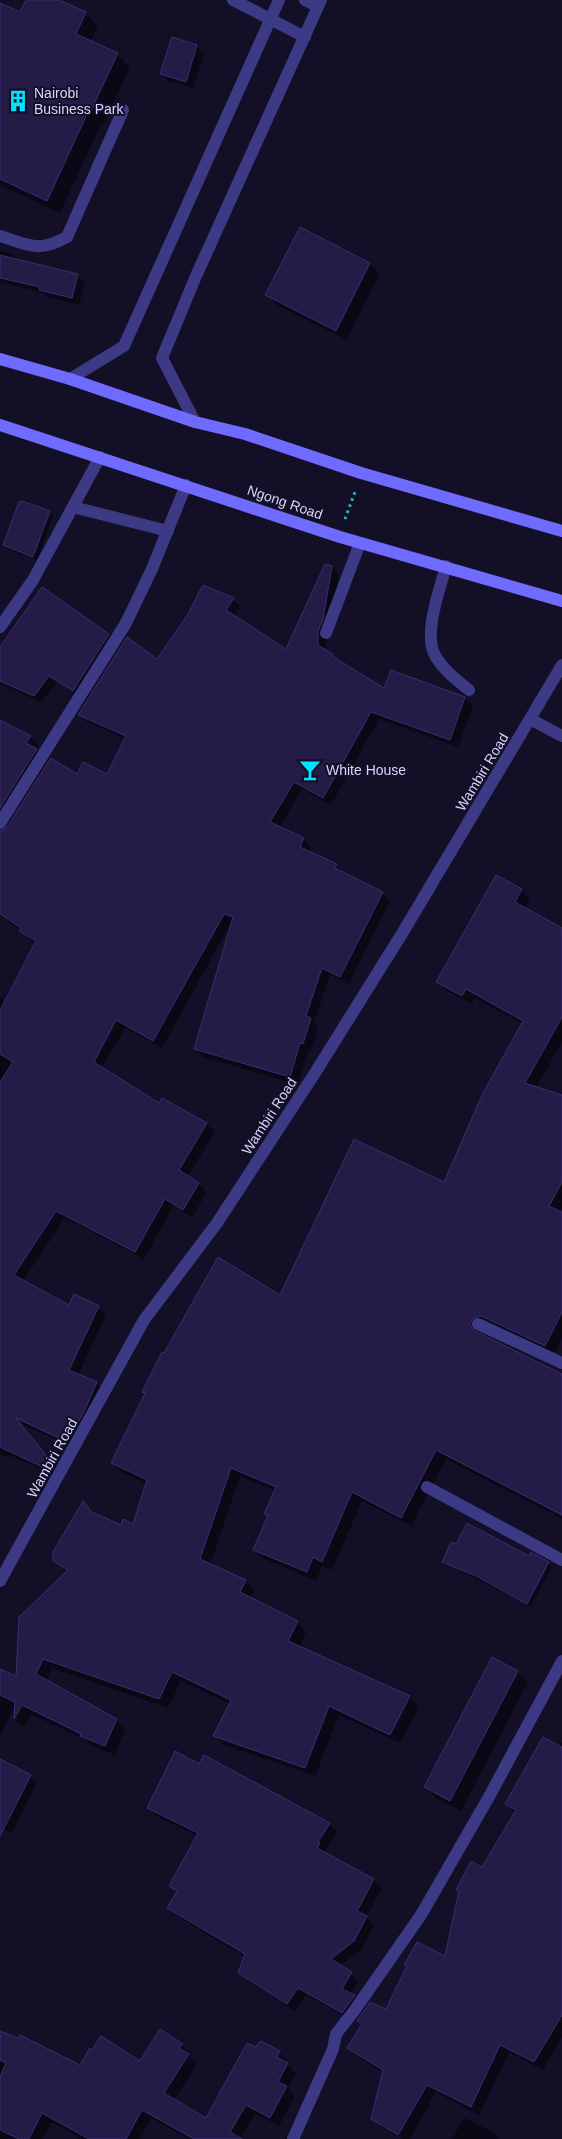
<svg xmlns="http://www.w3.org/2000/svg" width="562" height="2139" font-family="Helvetica,sans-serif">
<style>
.shadow{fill:#0007}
.building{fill:#241b47;stroke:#3b2d73}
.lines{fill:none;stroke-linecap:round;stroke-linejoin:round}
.path{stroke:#2fb8b0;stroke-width:3;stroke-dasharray:2.5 4;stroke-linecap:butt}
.service{stroke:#3d3a85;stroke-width:12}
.minor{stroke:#3d3a85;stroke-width:12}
.secondary{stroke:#6f6bff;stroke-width:12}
.labels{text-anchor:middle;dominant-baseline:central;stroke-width:4;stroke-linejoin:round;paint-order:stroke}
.poi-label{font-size:14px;fill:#d9d4ff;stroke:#130f26;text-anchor:start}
.street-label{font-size:14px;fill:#d9d4ff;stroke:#130f26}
</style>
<rect width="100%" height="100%" fill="#130f26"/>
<path class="shadow" d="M27,0H57L85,13L98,26L90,42L117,54L130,67L103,125L101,124L60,213L0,185V5L21,14Z
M173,38L197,47L204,54L193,88L168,81L161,73Z
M300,229L370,264L380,274L347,340L277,305L267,295Z
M0,251L13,254L20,261L77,275L85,283L79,305L48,297L44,293L0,282Z
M22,502L50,512L53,516L37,560L8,549L5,545Z
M331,567L339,575L330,628L326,639V651L340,663L385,690L392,671L465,698L473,706L458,747L379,719L331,805L302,789L279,828L303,839L311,847L309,852L336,865L344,873L382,893L390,901L349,984L330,975L314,1023L318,1027L311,1051L308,1050L298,1085L203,1057L195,1049L232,921L162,1048L125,1028L102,1068L159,1105L207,1124L215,1132L187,1177L199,1184L207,1192L192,1217L173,1206L144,1259L65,1218L23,1281L69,1307H98L106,1315L78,1375L96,1383L104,1391L76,1449L20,1423L62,1474L60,1478L10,1455L9,1457L0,1454V997L4,1000L36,943L29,939L21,930L0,916V839L77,776H107L126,739L87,722L79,715L157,661L189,615L203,586L233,599L241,607L234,617L286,650Z
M42,589L108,635L116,643L81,698L57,682L41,702L0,684V649Z
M0,721L31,737L39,746L36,750L45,759L12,811L0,802Z
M521,890L530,900L525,909L562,929V1042L536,1088L562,1097V1207L559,1212L562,1214V1339L554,1354L480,1329L479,1335L562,1375V1519L446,1459L411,1526L362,1501L332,1570L322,1566L316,1581L264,1559L255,1550L269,1516L266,1513L276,1491L240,1476L210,1565L245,1581L254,1591L250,1599L297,1622L306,1632L299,1647L410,1697L419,1707L400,1743L339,1715L315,1776L224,1745L215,1736L230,1704L181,1681L168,1708L52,1668L46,1681L116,1720L125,1729L115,1755L91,1745L86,1740L31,1714L24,1727L15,1719L16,1707L14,1706L0,1737V1670L17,1678L67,1572L54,1560L84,1503L94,1514L121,1527L134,1526L147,1484L122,1472L113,1463L281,1296L444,1184L523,1024L475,998L472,1004L447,991L438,982Z
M530,1557L548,1563L552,1567L531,1606L443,1562Z
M517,1672L528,1682L461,1811L436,1798L426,1787Z
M562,1742V2037L543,2070L509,2052L479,2115L436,2092L410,2139H402L381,2127L372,2118L383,2073L357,2056L349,2048L363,2026L358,2021L387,2011L446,1958L482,1869L515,1813L507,1804Z
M205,1757L329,1824L337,1832L325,1850L326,1854L374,1880L382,1888L366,1917L374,1925L362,1949L340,1966L359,1981L351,1994L363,2004L351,2020L306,1995L295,2011L248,1981L240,1972L245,1957L177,1916L169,1908L178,1893L170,1886L198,1836L156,1816L148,1808L200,1766Z
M0,1760L30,1776L37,1783L12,1833L0,1827Z
M0,2033L80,2067L140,2063L182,2045L191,2054L189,2056L197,2064L174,2100L207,2120L256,2048L279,2052L288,2061L287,2064L296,2073L288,2089L295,2096L279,2126L255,2113L240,2139H189L151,2118L140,2139H78L79,2137L52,2122L42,2139H0Z
M464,2118L494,2132L499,2139H452Z"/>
<path class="building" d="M26,0H59L86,12L76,34L118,53L90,113L88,112L47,201L0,179V3L20,12Z
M172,37L197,45L186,82L160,74Z
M300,227L370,263L336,331L265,295Z
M0,255L78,274L72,298L39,290L40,287L0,278Z
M22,501L50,511L33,557L3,545L19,502Z
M325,564L332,566L323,619L318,631V645L333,654L332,656L384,688L391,670L465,697L450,740L371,712L323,798L294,782L270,822L304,838L300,847L337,864L335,868L383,892L340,977L322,968L306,1016L311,1018L303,1044L300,1043L290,1077L194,1049L233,917L224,914L153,1041L116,1020L94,1062L159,1103L162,1098L207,1123L179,1170L199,1183L183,1210L165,1199L135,1252L56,1211L14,1275L69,1305L74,1294L99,1306L69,1370L97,1382L84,1412L67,1442L16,1418L54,1465L51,1471L0,1447V1082L13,1062L0,1054V1010L36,941L19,931L21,928L0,914V831L7,827L51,758L77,774L83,762L107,774L126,736L78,715L127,637L157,659L188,614L203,585L234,598L226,610L286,649Z
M42,587L109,634L73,691L49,676L34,696L0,681V647Z
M0,720L31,736L26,743L37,749L0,808Z
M496,875L522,889L515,902L562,928V1017L525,1083L562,1095V1182L549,1206L562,1212V1312L545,1346L481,1316L473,1318L470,1325L475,1331L562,1374V1515L436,1450L401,1518L352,1492L322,1562L313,1557L307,1572L253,1550L268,1515L264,1514L276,1487L231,1468L200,1559L246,1580L240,1592L298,1621L288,1641L410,1696L390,1735L329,1706L305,1768L213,1736L231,1700L172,1672L159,1699L43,1659L36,1674L117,1719L105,1746L80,1736L81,1734L22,1705L14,1719L15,1702L0,1695V1669L16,1676L19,1617L68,1570L53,1561V1552L83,1501L92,1512L121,1525L123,1519L133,1524L147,1480L111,1463L145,1393L142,1392L162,1352L164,1353L218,1257L280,1295L354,1139L444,1182L483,1093L523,1021L466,989L462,996L436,982Z
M467,1523L529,1556L531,1552L549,1562L527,1604L476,1576L442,1562L451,1542L456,1544Z
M492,1657L518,1671L450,1801L424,1787Z
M543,1737L562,1747V2015L534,2062L500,2045L471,2107L427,2085L398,2135L371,2119L383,2070L347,2048L362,2024L357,2021L370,2002L386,2009L407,1966L404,1965L417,1942L445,1956L459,1891L456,1890L471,1861L482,1867L516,1810L505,1804Z
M175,1751L199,1764L204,1755L330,1823L318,1842L320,1843L317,1848L374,1879L357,1911L367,1916L354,1941L331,1959L352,1972L342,1989L355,1995L342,2013L298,1988L287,2004L238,1973L245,1954L167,1908L177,1891L169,1886L198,1833L147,1808Z
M0,1759L31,1775L0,1836Z
M160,2029L183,2044L179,2048L189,2054L164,2093L206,2118L247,2043L255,2047L261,2041L280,2051L277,2057L288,2063L278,2082L287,2086L270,2118L246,2105L230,2132L242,2139H194L142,2110L126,2139H89L42,2113L29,2139H19L0,2130V2077L6,2063L0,2060V2031L18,2038L20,2035L80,2065L90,2048L92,2050L101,2036L140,2061Z"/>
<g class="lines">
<path class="path" d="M345,519L355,492"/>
<path class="service" d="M233,0L305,37
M305,0L318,7
M0,236C29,245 38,253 67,237L123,110
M70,379L124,346L279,0
M195,422L162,358L196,276L321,0
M446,566C440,589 422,636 436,657C444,671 457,680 469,690
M0,627L33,580L100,457
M326,633L360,543
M530,719L562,736"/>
<path class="minor" d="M73,507L168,531
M0,823L126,623L152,569L186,485
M478,1324L562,1363
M427,1487L562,1560
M0,1581L144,1320L217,1223L315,1073L403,932L562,665
M293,2139L333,2049L336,2034L354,2011L421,1915L490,1795L562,1661"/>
<path class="secondary" d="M0,359L70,379L195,422L245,434L361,473L562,531
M0,425L340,537L562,601"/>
</g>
<defs>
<g id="building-bare" transform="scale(1.725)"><path d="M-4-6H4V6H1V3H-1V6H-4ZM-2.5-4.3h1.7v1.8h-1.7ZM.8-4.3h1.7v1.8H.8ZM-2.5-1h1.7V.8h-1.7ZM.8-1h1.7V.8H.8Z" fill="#00e5ff" stroke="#130f26" stroke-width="2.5" paint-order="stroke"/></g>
<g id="bar-bare" transform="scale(1.725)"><path d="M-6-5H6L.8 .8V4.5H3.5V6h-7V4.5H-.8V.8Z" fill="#00e5ff" stroke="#130f26" stroke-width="2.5" paint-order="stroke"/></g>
</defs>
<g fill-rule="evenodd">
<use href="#building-bare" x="18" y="101"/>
<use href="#bar-bare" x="310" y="770"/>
</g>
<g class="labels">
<g class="poi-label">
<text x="34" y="93">Nairobi<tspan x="34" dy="16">Business Park</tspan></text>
<text x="326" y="770">White House</text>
</g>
<g class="street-label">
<text transform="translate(285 502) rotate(19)">Ngong Road</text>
<text transform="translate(482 772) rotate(-59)">Wambiri Road</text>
<text transform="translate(269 1116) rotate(-57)">Wambiri Road</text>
<text transform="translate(52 1458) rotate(-61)">Wambiri Road</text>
</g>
</g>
</svg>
